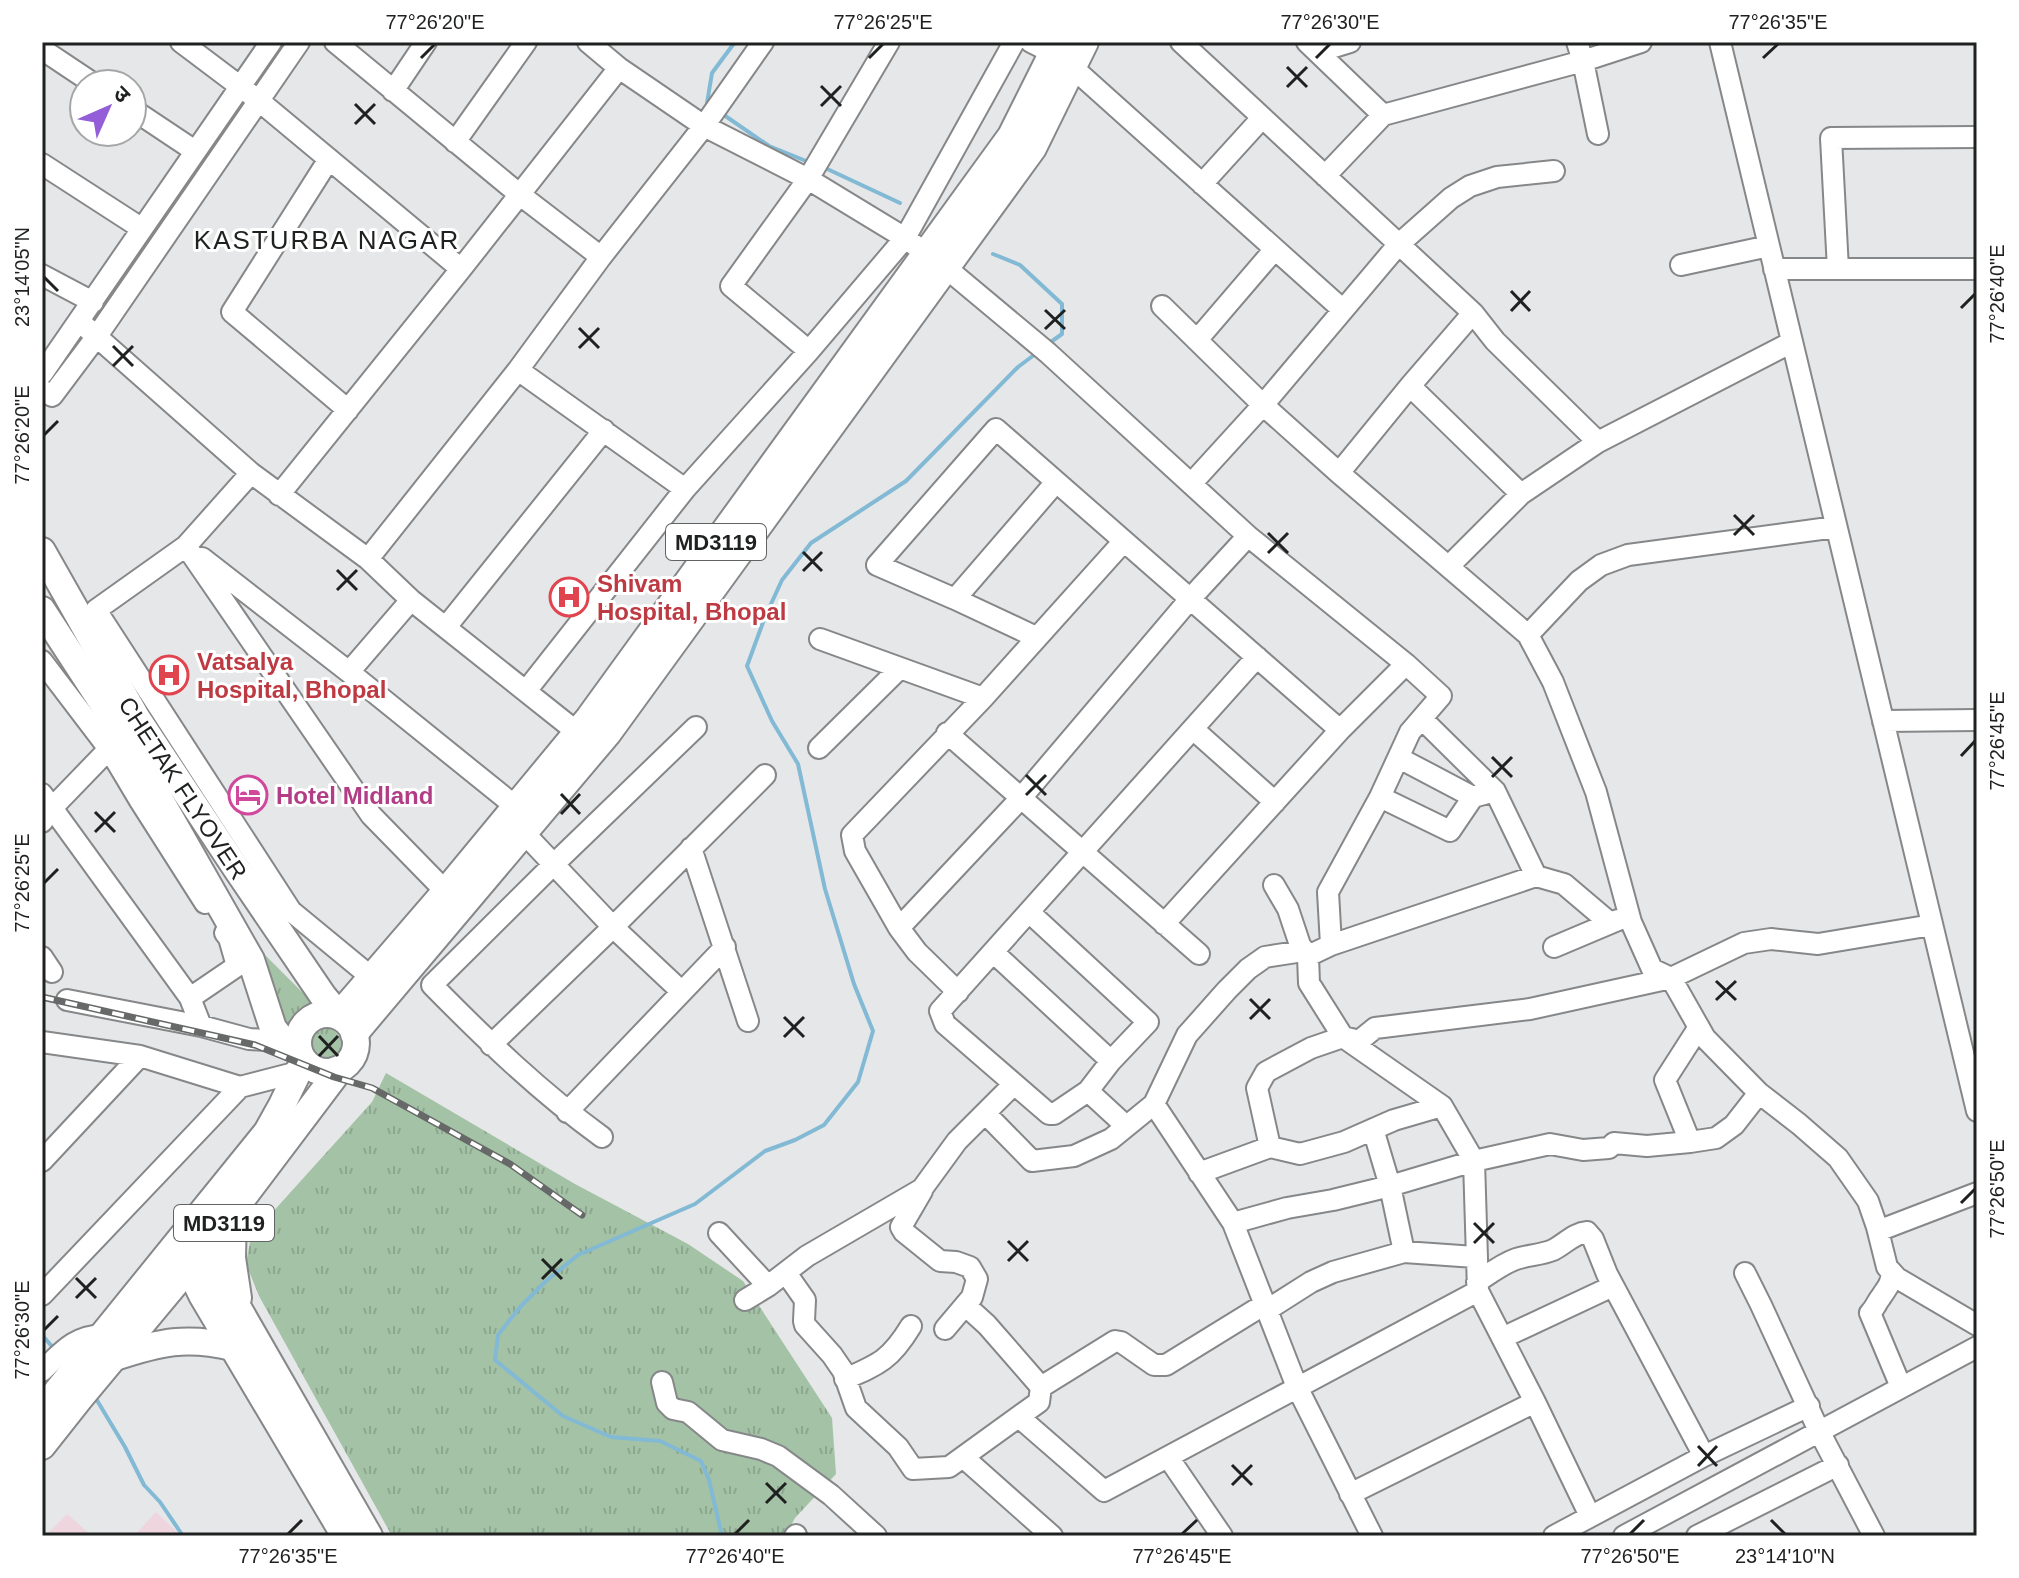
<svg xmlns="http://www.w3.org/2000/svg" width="2019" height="1578" font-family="Helvetica,'Noto Sans Devanagari',sans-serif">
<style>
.commercial{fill:#eed5de}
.grass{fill:url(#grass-tufts)}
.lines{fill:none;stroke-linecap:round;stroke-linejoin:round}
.stream{stroke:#82b9d4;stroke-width:4}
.minor-casing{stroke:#868789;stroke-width:24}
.major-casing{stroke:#868789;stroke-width:30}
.minor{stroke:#fff;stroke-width:20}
.major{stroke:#fff;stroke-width:26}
.rail-casing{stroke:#676868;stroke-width:7}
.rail{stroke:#fff;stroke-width:4;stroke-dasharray:12;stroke-linecap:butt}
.ticks{fill:none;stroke:#1f2020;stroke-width:3}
.labels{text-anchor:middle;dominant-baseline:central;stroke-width:6;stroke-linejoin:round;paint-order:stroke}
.shield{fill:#fff;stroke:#626363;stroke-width:2}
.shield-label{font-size:22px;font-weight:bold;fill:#1f2020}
.health-label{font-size:24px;font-weight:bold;fill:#be3a42;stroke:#fff;text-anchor:start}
.street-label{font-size:24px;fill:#1f2020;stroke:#fff}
.hotel-label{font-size:24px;font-weight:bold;fill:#b23c85;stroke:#fff;text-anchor:start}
.neighbourhood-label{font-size:26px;letter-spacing:2px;fill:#1f2020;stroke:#fff}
.neatline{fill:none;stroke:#1f2020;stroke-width:3}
.ticks-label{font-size:20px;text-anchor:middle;fill:#1f2020}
</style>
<defs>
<pattern id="grass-tufts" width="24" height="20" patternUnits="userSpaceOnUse" patternTransform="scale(2)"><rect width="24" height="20" fill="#a4c2a5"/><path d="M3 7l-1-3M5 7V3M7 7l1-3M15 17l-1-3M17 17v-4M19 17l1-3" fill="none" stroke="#8da68e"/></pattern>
</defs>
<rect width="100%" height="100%" fill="#e6e7e8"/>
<path class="commercial" d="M156,1512L181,1536H134Z
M67,1514L92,1536H45Z"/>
<path class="grass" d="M259,949L311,1001L301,1020L285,1028Z
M309 1044a16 16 0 1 1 32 0a16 16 0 1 1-32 0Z
M386,1073L575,1184L688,1244L743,1281L832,1418L836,1474L795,1518L785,1536H392L259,1296L246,1264L251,1236L372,1102Z"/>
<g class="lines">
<path class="stream" d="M711,106L707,103L712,73L735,42
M721,113L769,146L811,163
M823,167L900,203
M993,254L1020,265L1062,304V334L1048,344
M42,1335L56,1351
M95,1397L125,1447L144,1485L160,1502L183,1536
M722,1536L709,1480L701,1461L660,1441L611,1437L563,1416L495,1360L498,1335L520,1307L546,1281L578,1255L695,1204L765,1151L795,1140L824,1125L858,1082L873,1031L854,984L825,889L798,764L772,721L747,666L765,617L782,580L811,543L906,481L1018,367L1038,352"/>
<g class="minor-casing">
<path id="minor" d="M181,42L258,100L461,269
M335,42L519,194L601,257
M588,42L619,68L704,126L808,179L905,238L945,267L1048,353L1248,536L1406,664L1441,696L1410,732L1380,797L1328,892L1331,945
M1031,42L1053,53
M1181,42L1473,313L1495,341L1598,442
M1307,42L1383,115
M1577,42L1583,61L1598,134
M1720,42L1977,1111
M46,52L94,84
M1318,52L1350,42
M1072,67L1343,310
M393,91L426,42
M132,109L195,151
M455,142L526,42
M329,159L232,312L348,410
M42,164L141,228
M1325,176L1383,115L1583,61L1641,42
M1202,184L1262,118
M1681,265L1769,246
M1774,269H1977
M1838,269L1831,138L1977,137
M42,275L93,302
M1162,306L1263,405L1339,473L1528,635L1553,682L1596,792L1631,922L1652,969L1671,978L1705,1038L1759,1093L1799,1124L1838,1158L1868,1201L1877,1227L1887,1267L1897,1278L1977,1325
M79,321L251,473L368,559L411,600L587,740
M1197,340L1275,249
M809,351L731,286L808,179L889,42
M518,370L685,489
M42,374L271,42
M1410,386L1521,494
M42,390L52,396L97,336L299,42
M251,473L186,546L96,610L291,911L382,986
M1339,473L1410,386L1473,313
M1191,484L1263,405L1398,245L1451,198L1470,186L1497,177L1554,171
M279,495L461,269L619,68
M186,546L371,815L455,901
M202,558L349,672L515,806
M368,559L518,370L601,257L704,126L763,42
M1449,566L1521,494L1598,442L1792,342
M955,599L1056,482
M446,627L604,430
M1528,635L1579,581L1601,565L1628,555L1836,527
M1036,637L955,599L877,565L996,429L1340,730
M820,639L983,698
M42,661L109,749L140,801L205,903
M349,672L411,600
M526,691L685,489L809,351L905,238L1014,42
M1422,719L1495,791L1536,876
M1883,721L1977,720
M1193,729L1275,802
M947,733L1199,954
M819,748L900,668
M1399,758L1473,797
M42,794L190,998L201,1026
M1380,797L1450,831L1473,797L1495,791
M42,822L52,808L109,749
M524,833L613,927L682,992
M691,848L748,1021
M1274,885L1288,909L1300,945L1308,956
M1029,912L1148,1022L1111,1061L1088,1091L1054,1114H1049L945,1024L940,1011L1257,657
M1164,924L1340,730L1406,664
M899,928L855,851L852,835L983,698L1124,541
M1554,947L1618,920
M993,952L1111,1061
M42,957L52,972
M958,992L917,952L899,928L1021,798L1190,599L1248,536
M190,998L237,966L229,938L225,933
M67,1000L201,1026L249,1039L283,1041
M1699,1027L1665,1080L1690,1142L1716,1138L1734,1125L1759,1093
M42,1042L140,1056L240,1087L298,1072
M491,1045L613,927L765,775
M1088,1091L1126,1126
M1154,1104L1233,1223L1287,1208L1333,1200L1390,1186L1474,1161L1550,1144L1583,1150L1609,1148L1614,1143L1647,1146L1690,1142
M567,1112L725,947
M985,1113L1032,1161L1074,1156L1111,1139L1154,1104L1187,1035L1227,990L1248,969L1265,957L1303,951
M1373,1129L1390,1186L1404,1252
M602,1137C540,1092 486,1040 432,985L553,865L696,727
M1270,1147L1257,1088L1266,1072L1311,1048L1343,1037L1359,1041L1375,1028L1530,1009L1671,978L1744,943L1771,939L1818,944L1932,925
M42,1161L140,1056
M1199,1173L1270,1147L1300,1154L1344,1142L1394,1120L1442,1106
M922,1191L901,1227L904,1232L940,1261L956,1262L970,1267L977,1279L972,1297L945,1329
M1233,1223L1297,1387L1372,1536
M1877,1227L1883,1229L1977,1193
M719,1233L768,1286
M786,1273L805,1300L804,1321L805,1325L832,1355L843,1371L856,1408L898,1447L913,1469L949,1467L1039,1402L1041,1387L987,1325L965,1305
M1745,1273L1761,1305L1819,1431L1874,1536
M1892,1273C1890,1286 1888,1286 1881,1297C1876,1303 1876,1307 1870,1313L1901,1387
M1477,1282C1489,1274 1502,1264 1516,1259C1528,1255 1541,1255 1553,1250C1565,1244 1574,1233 1587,1232L1593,1239L1607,1274L1704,1456
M42,1295L240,1087
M745,1300L768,1286L807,1256L922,1189L957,1141L1014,1084
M1267,1310L1311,1282L1333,1272L1404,1252L1475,1257
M1502,1338L1613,1286
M42,1371C62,1352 74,1336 103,1335
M845,1379C880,1364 891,1359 911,1326
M662,1382L667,1403L673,1409L688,1412L722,1440L761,1449L778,1456L831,1495L876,1536
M1041,1387L1115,1341L1121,1342L1154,1365H1166L1265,1304
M1019,1417L1104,1491L1478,1291
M963,1457L1052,1536
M1168,1457L1222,1536
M1350,1494L1535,1402
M1590,1516L1535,1402L1478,1291L1474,1161L1442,1106L1343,1037L1309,983L1308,956L1331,945L1536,876L1564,884L1610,923
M795,1536L796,1535
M1554,1536L1704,1456L1809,1406
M1624,1536L1977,1347
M1697,1536L1838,1465"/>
</g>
<g class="major-casing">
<g id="major">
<path id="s1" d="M42,551L136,717L238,871L323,996L339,1015L446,891L589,718L1011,136L1058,42"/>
<path d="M42,610L122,733L251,960L273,1028L283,1041L299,1052"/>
<circle cx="327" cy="1043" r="29"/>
<path d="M354,1034L608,733L1033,148L1085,42"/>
<path d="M233,1211L232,1258L238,1298"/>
<path d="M196,1238L204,1249L369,1536"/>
<path d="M179,1258L189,1268L202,1295L345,1536"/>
<path d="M115,1357C160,1342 186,1336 233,1347"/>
<path d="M42,1410L267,1132L282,1105L298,1072L305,1062"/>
<path d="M42,1446L80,1398L204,1249L334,1077L336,1070"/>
</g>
</g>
<use href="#minor" class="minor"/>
<use href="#major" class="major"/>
<g class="rail-casing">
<path id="rail" d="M42,997L255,1045L334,1077L372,1088L510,1164L582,1215"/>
</g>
<use href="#rail" class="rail"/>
</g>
<path class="ticks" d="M421,58L435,44M869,58L883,44M1316,58L1330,44M1763,58L1778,44M1287,67L1307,87M821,86L841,106M1287,87L1307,67M355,104L375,124M821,106L841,86M355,124L375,104M44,277L58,291M1511,291L1530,311M1961,308L1975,294M1045,310L1065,329M1511,311L1530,291M579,328L599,348M1045,329L1065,310M113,346L133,366M579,348L599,328M113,366L133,346M44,435L58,421M1734,515L1754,535M1268,533L1288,553M1734,535L1754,515M803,552L822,571M1268,553L1288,533M337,570L357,590M803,571L822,552M337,590L357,570M1961,756L1975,741M1492,757L1512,777M1026,775L1046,795M1492,777L1512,757M561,794L580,814M1026,795L1046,775M95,812L115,832M561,814L580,794M95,832L115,812M44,883L58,869M1716,981L1736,1000M1250,999L1270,1019M1716,1000L1736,981M784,1017L804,1037M1250,1019L1270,999M319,1036L338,1056M784,1037L804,1017M319,1056L338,1036M1961,1203L1975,1189M1474,1223L1494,1243M1008,1241L1028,1261M1474,1243L1494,1223M542,1259L562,1279M1008,1261L1028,1241M76,1278L96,1298M542,1279L562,1259M76,1298L96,1278M44,1330L58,1316M1698,1446L1717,1466M1232,1465L1252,1485M1698,1466L1717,1446M766,1483L786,1503M1232,1485L1252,1465M766,1503L786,1483M1771,1520L1785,1534M288,1534L302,1520M735,1534L749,1520M1182,1534L1197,1520M1630,1534L1644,1520"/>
<defs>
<g id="hospital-ring" transform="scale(2)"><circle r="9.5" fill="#fff" stroke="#e0444e" stroke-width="1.5"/><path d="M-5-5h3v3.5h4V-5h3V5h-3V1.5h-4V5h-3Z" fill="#e0444e"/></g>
<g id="hotel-ring" transform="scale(2)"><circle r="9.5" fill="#fff" stroke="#d1479c" stroke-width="1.5"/><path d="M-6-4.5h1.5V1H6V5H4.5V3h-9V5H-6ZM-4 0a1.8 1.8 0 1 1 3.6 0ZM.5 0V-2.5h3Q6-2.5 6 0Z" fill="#d1479c"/></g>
</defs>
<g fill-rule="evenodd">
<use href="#hospital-ring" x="569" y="597"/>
<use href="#hospital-ring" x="169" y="675"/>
<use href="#hotel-ring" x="248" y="795"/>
</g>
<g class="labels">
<g class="shield">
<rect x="666" y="524" width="100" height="36" rx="6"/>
<rect x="174" y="1205" width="100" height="36" rx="6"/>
</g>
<g class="shield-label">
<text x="716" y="542">MD3119</text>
<text x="224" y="1223">MD3119</text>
</g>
<g class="health-label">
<text x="597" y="583">Shivam<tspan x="597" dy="28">Hospital, Bhopal</tspan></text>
<text x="197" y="661">Vatsalya<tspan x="197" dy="28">Hospital, Bhopal</tspan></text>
</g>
<g class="street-label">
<text stroke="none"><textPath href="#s1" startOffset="276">CHETAK FLYOVER</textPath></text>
</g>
<g class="hotel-label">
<text x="276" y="795">Hotel Midland</text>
</g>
<g class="neighbourhood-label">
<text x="327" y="240">KASTURBA NAGAR</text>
</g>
</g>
<rect width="2019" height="1578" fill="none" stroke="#ffffff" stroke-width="88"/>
<g transform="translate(108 108) rotate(45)"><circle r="38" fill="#ffffff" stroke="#a5a6a6" stroke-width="2"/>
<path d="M0-6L14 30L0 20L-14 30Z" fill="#935ed7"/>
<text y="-12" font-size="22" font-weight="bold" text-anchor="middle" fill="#1f2020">उ</text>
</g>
<rect x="44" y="44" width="1931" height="1490" class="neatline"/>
<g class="ticks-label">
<text x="435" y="29">77°26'20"E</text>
<text x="883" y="29">77°26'25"E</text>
<text x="1330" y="29">77°26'30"E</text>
<text x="1778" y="29">77°26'35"E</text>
<text transform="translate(22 277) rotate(-90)" y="7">23°14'05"N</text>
<text transform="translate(1997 294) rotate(-90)" y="7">77°26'40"E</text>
<text transform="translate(22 435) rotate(-90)" y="7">77°26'20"E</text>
<text transform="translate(1997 741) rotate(-90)" y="7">77°26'45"E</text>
<text transform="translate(22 883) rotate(-90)" y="7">77°26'25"E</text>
<text transform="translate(1997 1189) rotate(-90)" y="7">77°26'50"E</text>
<text transform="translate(22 1330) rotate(-90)" y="7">77°26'30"E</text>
<text x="288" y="1563">77°26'35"E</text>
<text x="735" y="1563">77°26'40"E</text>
<text x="1182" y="1563">77°26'45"E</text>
<text x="1630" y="1563">77°26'50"E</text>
<text x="1785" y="1563">23°14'10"N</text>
</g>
</svg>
